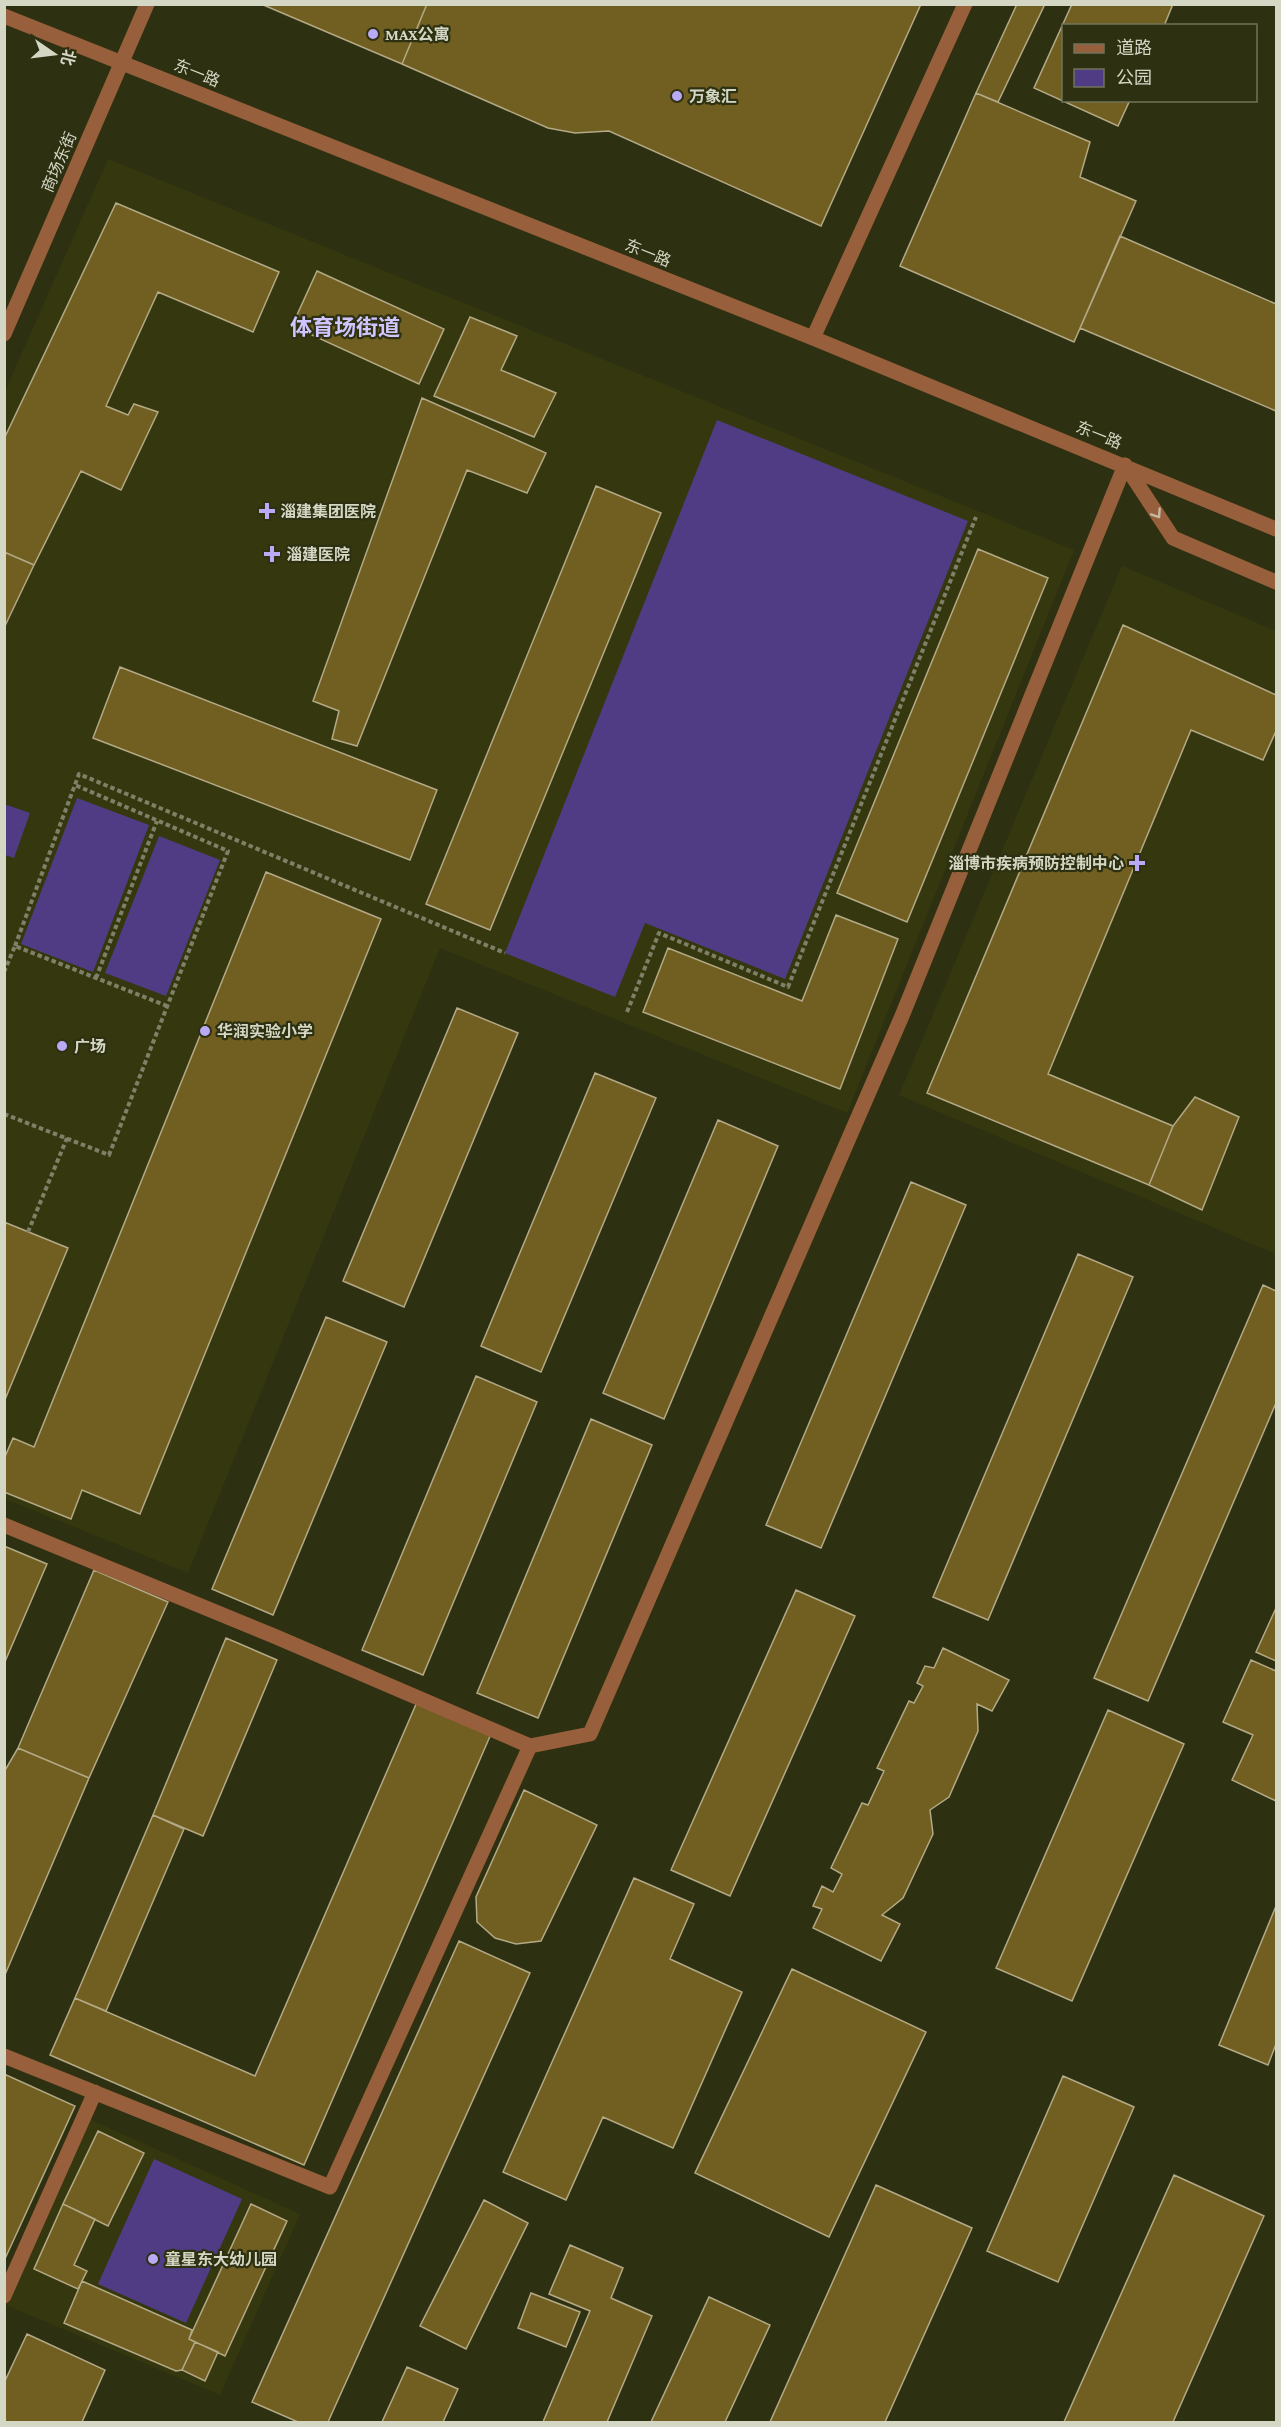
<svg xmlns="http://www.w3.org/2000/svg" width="1281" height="2427" font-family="'Crimson Pro','Noto Sans SC',serif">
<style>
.built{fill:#35380f}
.green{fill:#503c85}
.building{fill:#705f21;stroke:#b4a986;stroke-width:1.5}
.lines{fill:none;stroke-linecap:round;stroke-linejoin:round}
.path{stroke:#7e8067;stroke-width:4;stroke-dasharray:4.5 3;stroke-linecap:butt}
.minor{stroke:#975f3b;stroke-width:15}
.oneway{stroke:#c6b9a2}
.poi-dot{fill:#baaaf6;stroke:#2e3111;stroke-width:2}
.labels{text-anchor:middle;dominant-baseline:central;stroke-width:4.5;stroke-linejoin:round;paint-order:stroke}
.poi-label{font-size:16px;font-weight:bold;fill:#d5d7c5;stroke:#2e3111;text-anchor:start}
.street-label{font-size:16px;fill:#d5d7c5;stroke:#2e3111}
.district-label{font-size:22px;font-weight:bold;fill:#d0c5ff;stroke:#2e3111}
</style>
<rect width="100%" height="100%" fill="#2e3111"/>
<path class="built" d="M108,159L1074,550L847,1113L440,948L188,1573L5,1499V391Z
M1122,566L1276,631V1254L899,1095Z
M89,2119L300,2214L220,2395L6,2305Z"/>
<path class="green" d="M717,420L968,521L785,979L645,923L615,997L505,953Z
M77,798L149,825L93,972L21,944Z
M4,804L30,813L14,858L5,855Z
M159,836L220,860L166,996L105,973Z
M154,2159L242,2199L186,2323L98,2284Z"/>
<path class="building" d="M261,4H427L402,64Z
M427,4H921L821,226L609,131L575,133L548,128L402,64Z
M1017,4H1045L998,102L976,93Z
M1072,4H1173L1164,26H1064V100H1130L1118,126L1034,88Z
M976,93L1090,142L1080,177L1136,201L1074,342L900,266Z
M116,203L279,272L253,332L158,292L106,406L128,415L134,404L158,412L121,490L81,471L34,565L4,552V439Z
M1120,236L1276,304V411L1080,328Z
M317,271L444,329L419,384L292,326Z
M470,317L517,336L501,370L556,393L534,437L434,396Z
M422,398L546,453L527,493L467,470L357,746L332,739L339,711L313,701Z
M596,486L661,513L490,930L426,904Z
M978,549L1048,578L907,922L837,893Z
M4,552L34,565L4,628Z
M1123,625L1276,695V731L1263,760L1191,730L1048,1074L1173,1126L1149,1185L927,1093Z
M120,667L437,790L410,860L93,738Z
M266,872L381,919L140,1514L82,1490L71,1519L4,1492V1459L13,1438L34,1447Z
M836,915L898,939L840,1089L643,1012L668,948L802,1001Z
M457,1008L518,1033L404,1307L343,1281Z
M595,1073L656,1098L541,1372L481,1346Z
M1195,1097L1239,1117L1202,1210L1149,1185L1173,1126Z
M718,1120L778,1146L664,1419L603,1393Z
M911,1182L966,1205L821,1548L766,1525Z
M4,1222L68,1248L4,1402Z
M1078,1254L1133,1277L988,1620L933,1597Z
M1263,1285L1276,1291V1403L1148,1701L1094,1678Z
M326,1317L387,1342L273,1615L212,1589Z
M476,1376L537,1402L423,1675L362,1650Z
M591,1419L652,1445L538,1718L477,1693Z
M4,1546L47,1564L4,1664Z
M94,1570L168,1602L89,1778L18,1748Z
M796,1590L855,1616L730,1896L671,1870Z
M1276,1608V1661L1256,1652Z
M226,1638L277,1660L203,1836L153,1815Z
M943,1648L1009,1680L992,1711L977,1704L978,1731L949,1797L930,1810L933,1834L903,1898L882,1915L900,1924L881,1961L813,1928L822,1909L813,1906L822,1886L833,1892L842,1874L831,1868L862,1803L868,1805L884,1771L877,1768L909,1701L914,1703L923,1686L917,1683L925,1666L934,1668Z
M1251,1660L1276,1671V1801L1232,1780L1253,1735L1223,1722Z
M417,1702L491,1734L304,2165L50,2055L75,1998L255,2076Z
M1108,1710L1184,1744L1072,2001L996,1968Z
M18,1748L89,1778L4,1977V1772Z
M524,1790L597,1825L541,1941L516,1944L495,1938L477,1922L476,1897Z
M153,1815L184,1829L106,2011L75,1998Z
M634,1878L694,1904L670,1959L742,1992L673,2148L603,2117L566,2200L503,2172Z
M1276,1906V2044L1268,2065L1219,2045Z
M459,1941L530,1973L328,2422H298L252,2402Z
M792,1969L926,2032L829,2237L695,2173Z
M4,2074L75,2106L4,2261Z
M1063,2076L1134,2107L1058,2282L987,2251Z
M98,2131L144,2153L108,2226L63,2204Z
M1174,2175L1264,2216L1173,2422H1064Z
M876,2185L972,2228L885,2422H770Z
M484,2200L528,2223L466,2349L420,2326Z
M63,2204L95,2219L74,2265L87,2271L78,2289L34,2269Z
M251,2204L287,2221L225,2356L189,2339Z
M570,2245L623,2268L611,2298L652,2316L607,2422H543L590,2311L549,2294Z
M82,2281L192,2330L189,2339L195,2342L182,2370L176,2371L64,2323Z
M531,2293L580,2312L566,2347L518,2328Z
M709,2297L770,2325L725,2422H651Z
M27,2334L105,2370L82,2422H4V2383Z
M195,2342L218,2352L205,2381L182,2370Z
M407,2367L458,2389L443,2422H382Z"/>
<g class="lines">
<path class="path" d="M15,946L79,774L505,953
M4,972L15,946L167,1006
M96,978L157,821
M627,1012L659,933L788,987L976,517
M4,1114L109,1155L228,851L75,785
M28,1232L67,1138"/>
<path class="minor" d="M4,16L813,338L1276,529
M4,334L147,4
M813,338L965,4
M1125,465L1173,538L1276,582
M4,1525L274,1636L530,1746L590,1734L902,1016L1125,465
M4,2056L330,2187L530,1746
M4,2296L95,2092"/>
</g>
<defs><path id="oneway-chevron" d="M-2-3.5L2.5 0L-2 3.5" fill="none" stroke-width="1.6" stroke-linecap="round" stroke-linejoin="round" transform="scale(1.5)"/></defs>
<use class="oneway" href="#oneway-chevron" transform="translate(1157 514) rotate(56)"/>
<g class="poi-dot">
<circle cx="373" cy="34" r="6"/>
<circle cx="677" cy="96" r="6"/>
<path d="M264 502h6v6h6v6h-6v6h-6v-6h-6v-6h6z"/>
<path d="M269 545h6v6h6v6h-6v6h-6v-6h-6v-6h6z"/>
<path d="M1134 854h6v6h6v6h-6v6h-6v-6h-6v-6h6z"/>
<circle cx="205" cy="1031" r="6"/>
<circle cx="62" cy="1046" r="6"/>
<circle cx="153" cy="2259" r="6"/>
</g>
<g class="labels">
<g class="poi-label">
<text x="385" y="34">MAX公寓</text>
<text x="689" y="96">万象汇</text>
<text x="280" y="511">淄建集团医院</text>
<text x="286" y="554">淄建医院</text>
<text x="1124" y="863" text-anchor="end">淄博市疾病预防控制中心</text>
<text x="217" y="1031">华润实验小学</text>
<text x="74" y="1046">广场</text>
<text x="165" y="2259">童星东大幼儿园</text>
</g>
<g class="street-label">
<text transform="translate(197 73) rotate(22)">东一路</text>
<text transform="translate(59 162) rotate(-67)">商场东街</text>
<text transform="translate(648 253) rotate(22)">东一路</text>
<text transform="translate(1099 435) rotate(22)">东一路</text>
</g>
<g class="district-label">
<text x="345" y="327">体育场街道</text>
</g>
</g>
<rect width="1281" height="2427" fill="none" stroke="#d5d7c5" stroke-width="12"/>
<rect x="1062" y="24" width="195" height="78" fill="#2e3111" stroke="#717359" stroke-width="1.5"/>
<rect x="1074" y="44" width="30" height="9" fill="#975f3b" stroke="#717359" stroke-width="1.5"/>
<text x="1116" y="54" font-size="18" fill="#d5d7c5">道路</text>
<rect x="1074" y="69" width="30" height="18" fill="#503c85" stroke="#717359" stroke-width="1.5"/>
<text x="1116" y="84" font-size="18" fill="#d5d7c5">公园</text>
<g transform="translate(54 54) rotate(104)" stroke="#2e3111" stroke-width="4.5" paint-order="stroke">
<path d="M0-4.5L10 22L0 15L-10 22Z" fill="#d5d7c5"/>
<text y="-9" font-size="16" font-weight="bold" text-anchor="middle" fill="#d5d7c5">北</text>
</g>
</svg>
